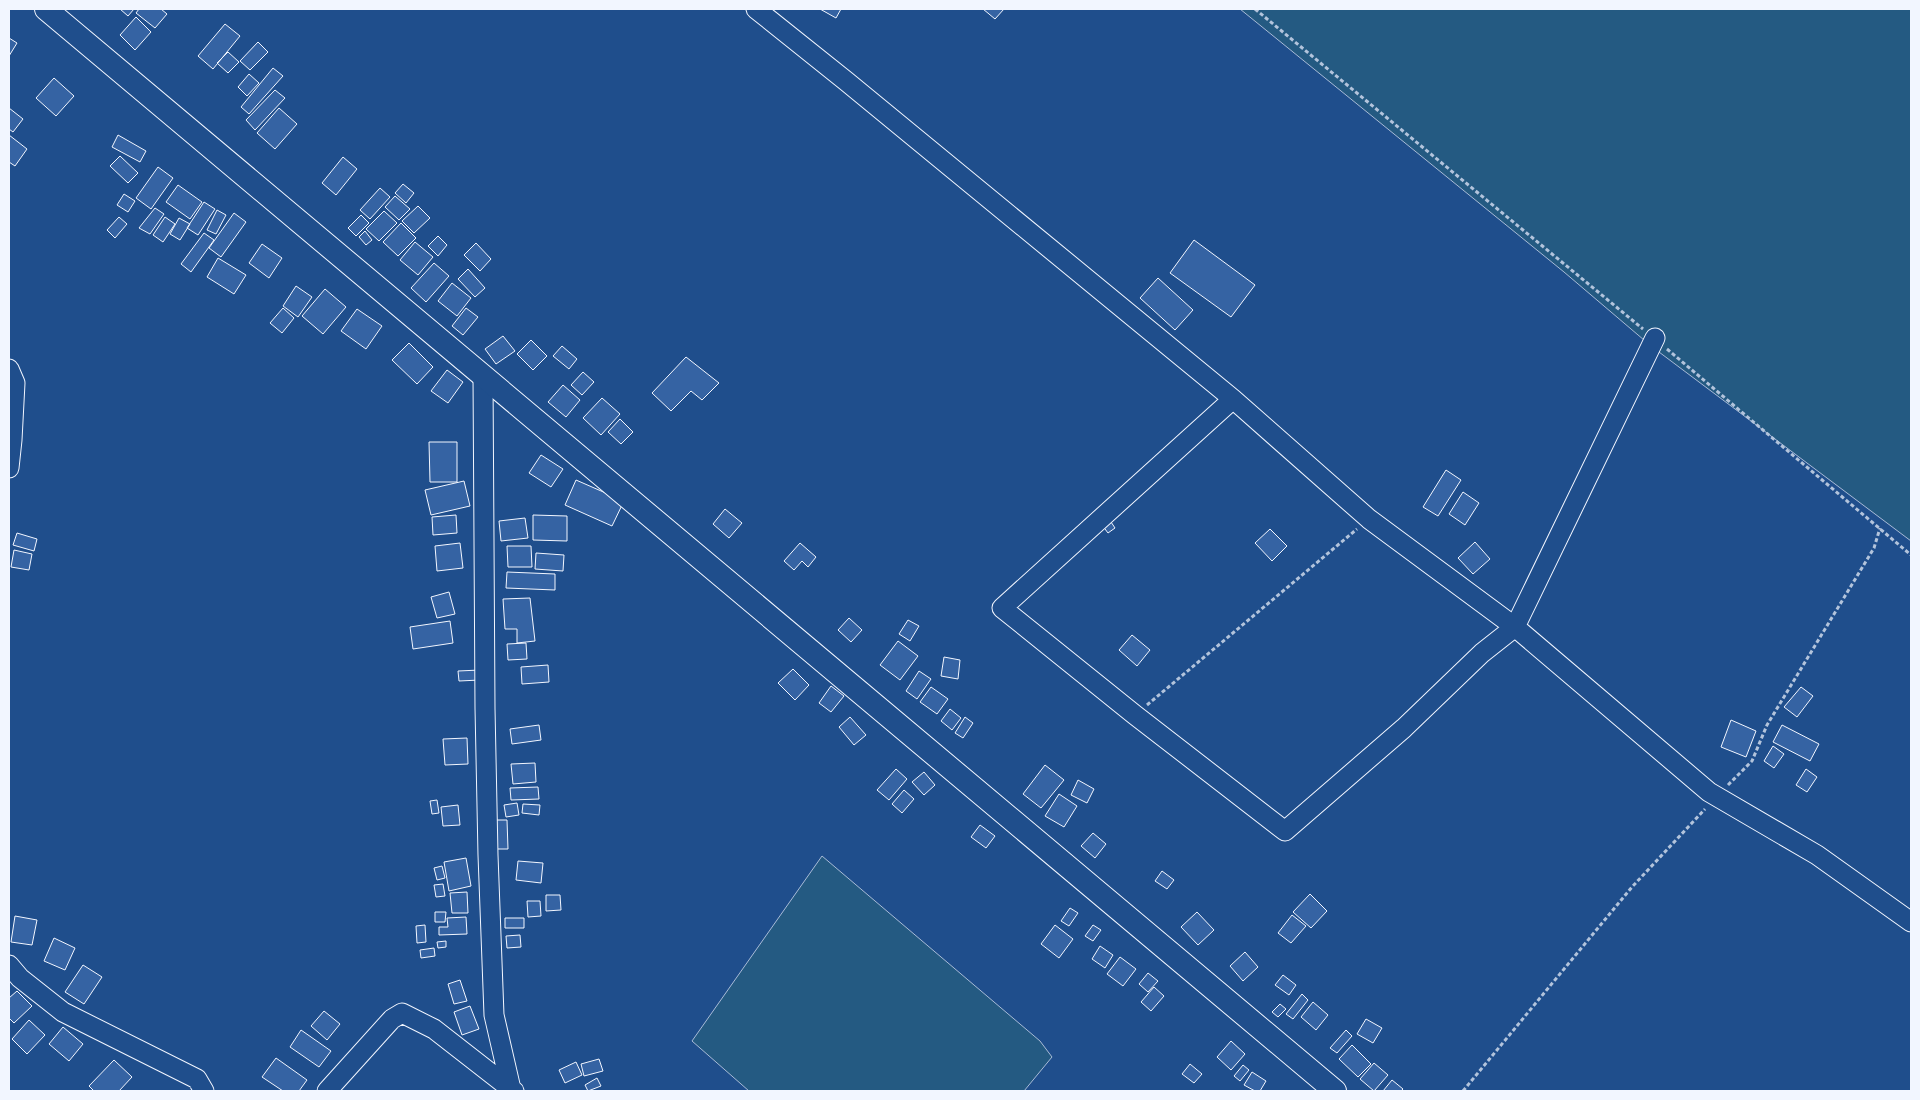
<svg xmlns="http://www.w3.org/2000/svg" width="1920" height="1100" font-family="'Exo 2',sans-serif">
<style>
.green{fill:#245a82;stroke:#a8bbd7}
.building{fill:#3563a3;stroke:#f2f6ff}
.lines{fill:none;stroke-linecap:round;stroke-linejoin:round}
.minor-casing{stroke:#f2f6ff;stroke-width:21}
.major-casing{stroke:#f2f6ff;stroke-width:24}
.path{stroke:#b3c4dc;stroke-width:3;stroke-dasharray:4 2.5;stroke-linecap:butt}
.minor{stroke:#1f4e8c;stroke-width:19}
.major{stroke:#1f4e8c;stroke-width:22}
</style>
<rect width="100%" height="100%" fill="#1f4e8c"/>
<path class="green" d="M1240,9H1911V541L1651,346L1564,272Z
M822,856L1040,1041L1052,1057L1024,1091H749L692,1041Z"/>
<path class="building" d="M120,9H134L128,16Z
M139,9H161L167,14L155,28L136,13Z
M820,9H841L836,18Z
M983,9H1004L995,19Z
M136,17L151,32L135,50L120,35Z
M225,24L240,36L213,69L198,56Z
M9,38L17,43L9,56Z
M258,42L268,52L250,70L240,61Z
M228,52L239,62L228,73L217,63Z
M273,68L283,76L249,114L241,107Z
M249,74L259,83L247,96L238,87Z
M54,78L74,96L56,116L36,98Z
M275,90L285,98L255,130L246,120Z
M9,108L23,119L13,132L9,129Z
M279,108L297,124L275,149L257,133Z
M9,135L27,149L15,166L9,162Z
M118,135L146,151L140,162L112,147Z
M120,156L138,173L128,183L110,166Z
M343,157L357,169L336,195L322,183Z
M158,167L173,178L151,209L136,198Z
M403,184L414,193L406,203L395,193Z
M178,185L202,202L190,219L166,202Z
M380,188L390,197L370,219L360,210Z
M124,194L135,201L128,212L117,205Z
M395,196L410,209L399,220L385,207Z
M204,202L215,209L198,235L187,228Z
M418,206L430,218L414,233L402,221Z
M155,208L164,214L150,234L139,228Z
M217,210L226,215L216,234L207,230Z
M384,211L397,223L379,241L366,229Z
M234,213L246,222L221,257L209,248Z
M361,215L369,223L356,236L348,228Z
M119,217L127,224L115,238L107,230Z
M165,217L175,224L163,242L153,235Z
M179,218L190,224L180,240L170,234Z
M401,223L416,238L398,256L383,242Z
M365,231L372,240L366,245L359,237Z
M204,233L214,240L191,272L181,264Z
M438,236L447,245L438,256L428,246Z
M1194,240L1255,285L1231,317L1170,273Z
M415,242L433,257L418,275L400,260Z
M476,243L491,259L480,271L464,255Z
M262,244L282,258L269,278L249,263Z
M218,258L246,275L234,294L207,277Z
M434,263L449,276L426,302L411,288Z
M468,269L485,288L475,297L458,279Z
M1158,278L1193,310L1175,330L1140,298Z
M452,283L471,298L457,316L438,301Z
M296,286L312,297L298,317L283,306Z
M325,289L346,307L323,334L302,316Z
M283,308L294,318L282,333L270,323Z
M466,308L478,317L463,335L452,326Z
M357,309L382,326L366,349L341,331Z
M503,336L515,351L496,364L485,349Z
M531,340L547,356L533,370L517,354Z
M409,343L433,367L417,384L392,360Z
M562,346L577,359L569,369L553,356Z
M686,357L719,383L702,400L691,391L671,411L652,393Z
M447,370L463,382L448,403L431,391Z
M583,372L594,382L582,395L571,385Z
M563,385L580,400L566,417L548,402Z
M602,398L620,414L601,435L583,418Z
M620,419L633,432L621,444L608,432Z
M429,442H457V482H430Z
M541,455L563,469L551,487L529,473Z
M1446,470L1461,480L1438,516L1423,507Z
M576,480L624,501L612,526L565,505Z
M464,481L470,506L431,515L425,490Z
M1463,492L1479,503L1465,525L1449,514Z
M725,509L742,523L729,538L713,524Z
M456,515L457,533L433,535L432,517Z
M533,515L567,516V541L533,540Z
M525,518L528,538L501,541L499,521Z
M1109,519L1115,528L1108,533L1102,525Z
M1270,529L1287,546L1272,561L1255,543Z
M17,533L37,539L34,551L13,545Z
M1475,542L1490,559L1473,574L1458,558Z
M460,543L463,568L437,571L435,546Z
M800,543L816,557L808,567L802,561L794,570L784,561Z
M507,546H531L532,567H508Z
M14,550L32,554L29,570L11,567Z
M536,553L564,555L563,571L535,569Z
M507,572L555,574V590L506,588Z
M449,592L455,614L437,618L431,597Z
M530,598L535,641L517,643V629H505L503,599Z
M849,618L862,630L851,642L838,630Z
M908,620L919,626L910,641L899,634Z
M450,621L453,643L413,649L410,627Z
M1132,635L1150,650L1137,666L1119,650Z
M898,641L918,656L900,680L880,665Z
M526,643L527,659L508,660L507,644Z
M944,657L960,660L958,679L941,676Z
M548,665L549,682L522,684L521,667Z
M793,669L809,685L795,700L778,683Z
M480,670V680L459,681L458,671Z
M919,671L931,679L917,699L906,691Z
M831,686L844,696L831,712L819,703Z
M931,687L948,699L937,714L920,702Z
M1801,687L1813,696L1797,717L1784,707Z
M950,709L961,718L952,730L941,721Z
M850,717L866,735L854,745L839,727Z
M965,717L973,723L963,738L955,733Z
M1731,720L1756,731L1746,757L1721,747Z
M539,725L541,740L512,744L510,729Z
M1782,725L1819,744L1810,761L1773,742Z
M467,738L468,764L445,765L443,739Z
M1773,746L1784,754L1774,768L1764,761Z
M535,763L536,782L513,784L511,764Z
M1045,765L1064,780L1041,808L1023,794Z
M896,769L907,779L889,800L877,790Z
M1806,769L1817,777L1807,792L1796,785Z
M924,772L935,785L924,795L912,782Z
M1078,780L1094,789L1087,803L1071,795Z
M538,787L539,799L511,800L510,788Z
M904,790L914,799L902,813L892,804Z
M1059,794L1077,806L1064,827L1045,816Z
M437,800L439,813L432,814L430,801Z
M517,803L519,815L506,817L504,805Z
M523,804L540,805L539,815L522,813Z
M458,805L460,825L443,826L441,807Z
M496,820H507L508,849H497Z
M980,825L995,836L986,848L971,837Z
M1093,833L1106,844L1095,858L1081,846Z
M466,858L471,886L449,891L444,862Z
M518,861L543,863L541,883L516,880Z
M442,866L445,878L437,880L434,868Z
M1162,871L1174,880L1167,889L1155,881Z
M443,884L445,896L436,897L434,885Z
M467,892L468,913H452L450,893Z
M1310,894L1327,911L1311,928L1293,912Z
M546,895H560L561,910L546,911Z
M527,901H540L541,916L528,917Z
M1070,908L1078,913L1069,926L1061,921Z
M435,912H446L445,922H435Z
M1197,912L1214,930L1198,945L1181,927Z
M1292,915L1306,926L1291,943L1278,933Z
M15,916L37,920L32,945L11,942Z
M466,917L467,934L439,935V927H448L447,918Z
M505,918H524V928H505Z
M425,925L426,942L417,943L416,926Z
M1055,925L1073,939L1059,958L1041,944Z
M1093,925L1101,930L1093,941L1085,936Z
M520,935L521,947L507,948L506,936Z
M54,938L75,948L65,970L44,961Z
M446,941V947L438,948L437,942Z
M1100,946L1113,955L1105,968L1092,959Z
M434,948L435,956L421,958L420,950Z
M1245,952L1258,967L1243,981L1230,966Z
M1120,957L1136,969L1123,986L1107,974Z
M83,965L102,977L84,1004L65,992Z
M1148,973L1158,981L1148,992L1139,984Z
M1283,975L1296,985L1289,995L1275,985Z
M460,980L467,1001L454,1004L448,984Z
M1154,987L1164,996L1151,1011L1141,1002Z
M17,991L32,1006L14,1023L9,1018V998Z
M1302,994L1308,1000L1293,1019L1286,1014Z
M1313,1002L1328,1015L1316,1030L1301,1017Z
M1280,1004L1286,1009L1278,1017L1272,1012Z
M470,1006L479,1029L462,1035L454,1012Z
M324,1011L340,1024L327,1040L311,1026Z
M1366,1019L1382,1028L1373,1043L1357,1034Z
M29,1020L45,1035L27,1054L12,1039Z
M63,1027L83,1044L69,1061L49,1044Z
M301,1030L331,1051L319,1067L290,1047Z
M1346,1030L1352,1036L1337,1053L1330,1048Z
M1231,1041L1245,1054L1231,1070L1217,1057Z
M1352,1045L1371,1064L1358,1077L1339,1059Z
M276,1058L307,1080L299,1091H283L262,1077Z
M599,1059L603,1071L584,1076L581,1064Z
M114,1060L132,1077L119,1091H94L89,1086Z
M576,1062L582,1075L565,1083L559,1070Z
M1374,1063L1388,1075L1374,1091L1360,1079Z
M1190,1064L1202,1074L1194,1083L1182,1074Z
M1243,1065L1249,1070L1240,1081L1234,1076Z
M1252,1072L1266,1081L1260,1091H1255L1244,1085Z
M597,1078L601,1086L588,1091L585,1085Z
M1392,1080L1403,1089L1401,1091H1383Z"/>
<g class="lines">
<g class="minor-casing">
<path id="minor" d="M756,9L846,81L1233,399L1369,519L1515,627L1709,792L1817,855L1911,922
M9,369L15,383L12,440L9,468
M483,376L485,708L488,855L494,1015L511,1089L514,1091
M1233,399L1002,608L1135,715L1285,831L1404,728L1482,653L1515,627L1655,338
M9,965L20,978L63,1012L197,1079L204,1091
M327,1091L392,1019L402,1013L434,1029L511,1089"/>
</g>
<g class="major-casing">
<path id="major" d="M46,9L1335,1091"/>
</g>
<path class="path" d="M1255,9L1643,329
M1667,349L1911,555
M1147,705L1357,529
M1728,785L1752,761L1767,725L1874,548L1880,528
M1463,1091L1632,887L1705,809"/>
<use href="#minor" class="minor"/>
<use href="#major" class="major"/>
</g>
<rect width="1920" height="1100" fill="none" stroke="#f2f6ff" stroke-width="20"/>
</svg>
